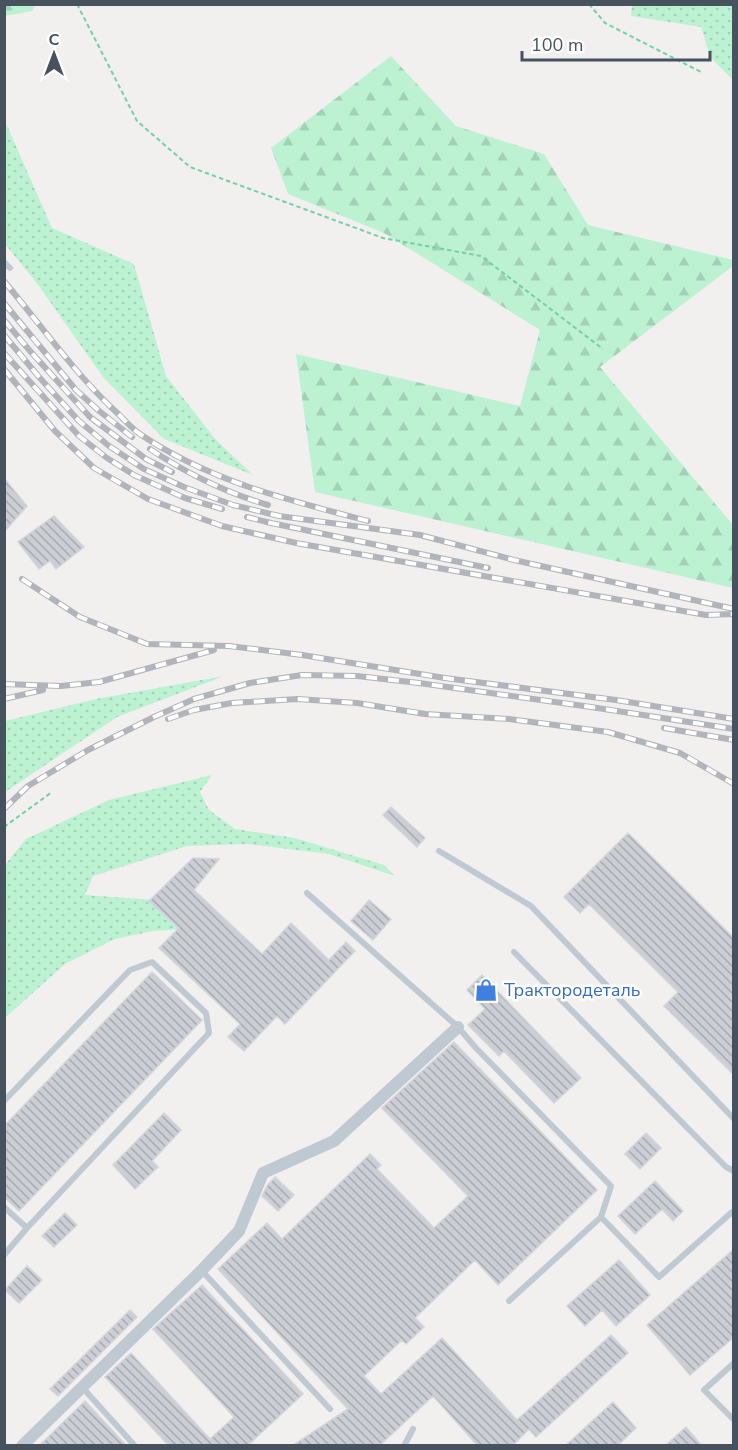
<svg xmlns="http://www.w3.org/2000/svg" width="738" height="1450" font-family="'Nunito Sans',sans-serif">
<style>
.grass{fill:url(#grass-dots)}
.forest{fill:url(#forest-firs)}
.building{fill:url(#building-back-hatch);stroke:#d3d5db;stroke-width:1.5}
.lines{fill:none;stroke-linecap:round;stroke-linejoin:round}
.path{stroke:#72d1a5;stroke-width:2;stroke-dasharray:4.5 3;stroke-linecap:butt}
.service{stroke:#bfc9d2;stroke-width:6}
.minor{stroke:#bfc9d2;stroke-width:12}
.rail-casing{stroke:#b1b4ba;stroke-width:6}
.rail{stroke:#fff;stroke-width:4;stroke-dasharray:11;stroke-linecap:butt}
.labels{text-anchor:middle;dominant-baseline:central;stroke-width:5;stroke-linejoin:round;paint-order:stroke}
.shop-label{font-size:18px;fill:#366cbe;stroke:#fff;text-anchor:start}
</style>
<defs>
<pattern id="grass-dots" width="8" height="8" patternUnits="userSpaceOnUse" patternTransform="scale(1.5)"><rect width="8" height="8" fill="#bcf2d2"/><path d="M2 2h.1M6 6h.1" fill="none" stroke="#a3d1b7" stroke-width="1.8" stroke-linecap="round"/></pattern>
<pattern id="forest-firs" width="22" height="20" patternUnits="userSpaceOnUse" patternTransform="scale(1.5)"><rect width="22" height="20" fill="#bcf2d2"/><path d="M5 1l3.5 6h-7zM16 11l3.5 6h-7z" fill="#a3d1b7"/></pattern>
<pattern id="building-back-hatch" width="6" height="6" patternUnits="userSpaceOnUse" patternTransform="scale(1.5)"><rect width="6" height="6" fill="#cbced4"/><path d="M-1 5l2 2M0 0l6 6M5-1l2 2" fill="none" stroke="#a7aaaf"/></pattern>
</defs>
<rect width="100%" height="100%" fill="#f2efef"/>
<path class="grass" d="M632,4L733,5V80L710,57L701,27L631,16Z
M5,121L52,228L134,264L166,376L216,440L253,475L164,439L103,377L39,286L5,244Z
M224,676L117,717L5,792V721L96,699Z
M212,775L200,792L209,810L235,829L295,838L384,865L395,876L329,854L247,844L187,846L93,876L85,895L155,900L183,929L153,931L115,939L65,964L5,1018V865L26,839L109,800Z"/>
<path class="forest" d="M5,4H36V5L32,11L5,16Z
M391,56L456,126L544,154L588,225L733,260V266L600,367L733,525V588L315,492L296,354L520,406L540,330L384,233L288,194L271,148Z"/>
<path class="building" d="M4,478L27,506L4,532Z
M54,516L84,547L56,569L50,561L39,569L18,542Z
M391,807L425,838L417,847L383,815Z
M628,833L734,938V1075L664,1006L678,992L589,904L580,913L564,897Z
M193,858L219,859L194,890L262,954L291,923L329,960L346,942L355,951L285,1024L277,1016L244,1051L228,1037L240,1024L159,948L179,928L149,901Z
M369,900L391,919L373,940L351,921Z
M152,972L202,1020L19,1211L4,1197V1126Z
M482,975L581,1078L554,1103L504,1051L499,1056L468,1025L485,1009L467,990Z
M454,1042L597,1190L498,1285L475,1260L415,1318L424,1327L406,1344L402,1340L364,1376L381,1394L442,1338L517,1420L611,1335L628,1353L536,1437L529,1429L512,1446H478L433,1396L379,1446H292L348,1409L218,1269L267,1223L282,1239L370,1154L381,1165L377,1169L434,1228L468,1196L382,1108Z
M164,1113L181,1130L152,1161L158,1167L135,1189L113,1165Z
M646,1133L661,1148L640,1169L625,1154Z
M275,1177L294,1195L278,1211L262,1196L267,1186Z
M655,1181L683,1211L673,1221L662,1209L635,1234L618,1216Z
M65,1213L77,1225L54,1247L42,1236Z
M734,1249V1337L690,1375L647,1325Z
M619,1260L650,1295L616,1326L602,1310L585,1326L567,1306Z
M27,1266L42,1280L19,1303L5,1290Z
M202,1285L303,1394L247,1446H169L105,1377L131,1353L210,1439L234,1417L153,1329Z
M130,1310L137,1317L58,1396L50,1389Z
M85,1401L127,1446H39Z
M613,1402L636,1428L617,1446H565Z
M686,1427L702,1446H665Z"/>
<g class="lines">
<path class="path" d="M77,4L137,121L190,167L383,238L481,256L603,349
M589,4L605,23L701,72
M4,827L52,792"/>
<path class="service" d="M4,262L10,268
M439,851L531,906L734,1119
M307,893L458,1027L476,1048L611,1186L601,1217L659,1277L732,1212L734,1213
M514,952L726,1167L734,1171
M4,1101L130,970L152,962L206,1013L209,1033L27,1228L4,1255
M4,1207L27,1228
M202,1271L330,1409
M509,1301L601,1217
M734,1363L704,1390L734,1420
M82,1387L135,1446
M404,1446L413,1429"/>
<path class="minor" d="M22,1446L202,1270L239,1231L263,1173L334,1141L458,1027"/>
<g class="rail-casing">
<path id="rail" d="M4,281C40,324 73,371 113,409C122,417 130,427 140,434C209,481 288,500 368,521
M4,303L76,390L98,410L132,437
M4,320L30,351L90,417L146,459L172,472
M4,335L39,377L79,421L109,446L144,469L184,487L233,505L279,516L420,535L514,560L734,609
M4,353L79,436L107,458L134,475L185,498L222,509
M4,369L55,431L94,468L148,499L222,526L296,543L706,615L734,614
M150,449C186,473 227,493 268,505
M247,517L271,523L488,568
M22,579L80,617L147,644L229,646L302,655L445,678L616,700L734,719
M4,684L61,686L99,682L214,650
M4,699L43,690
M168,719L194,710L232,703L297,699L357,703L425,714L509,719L608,732L680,753L734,784
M664,728L734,740
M4,809L28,786L88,750L154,717L194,699L250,683L302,675L357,676L419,683L591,707L734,729"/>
</g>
<use href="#rail" class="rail"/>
</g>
<defs>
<g id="shop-bare" transform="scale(1.8)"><path d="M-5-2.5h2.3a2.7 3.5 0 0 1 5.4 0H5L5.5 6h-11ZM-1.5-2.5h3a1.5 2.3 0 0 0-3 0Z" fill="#3f7fe0" stroke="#fff" stroke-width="2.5" paint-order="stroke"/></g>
</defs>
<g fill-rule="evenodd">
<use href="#shop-bare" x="486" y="990"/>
</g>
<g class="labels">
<g class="shop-label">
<text x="504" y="990">Трактородеталь</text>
</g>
</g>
<rect width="738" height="1450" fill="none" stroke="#46525e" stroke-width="12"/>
<g transform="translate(54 54)" stroke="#ffffff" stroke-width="4.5" paint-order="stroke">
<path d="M0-4.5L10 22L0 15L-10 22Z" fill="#46525e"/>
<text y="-9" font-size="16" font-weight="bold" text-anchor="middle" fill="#46525e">С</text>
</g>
<path d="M522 51v9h188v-9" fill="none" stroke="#46525e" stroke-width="3"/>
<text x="531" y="51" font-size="18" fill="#46525e" stroke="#ffffff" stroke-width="4.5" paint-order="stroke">100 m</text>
</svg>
